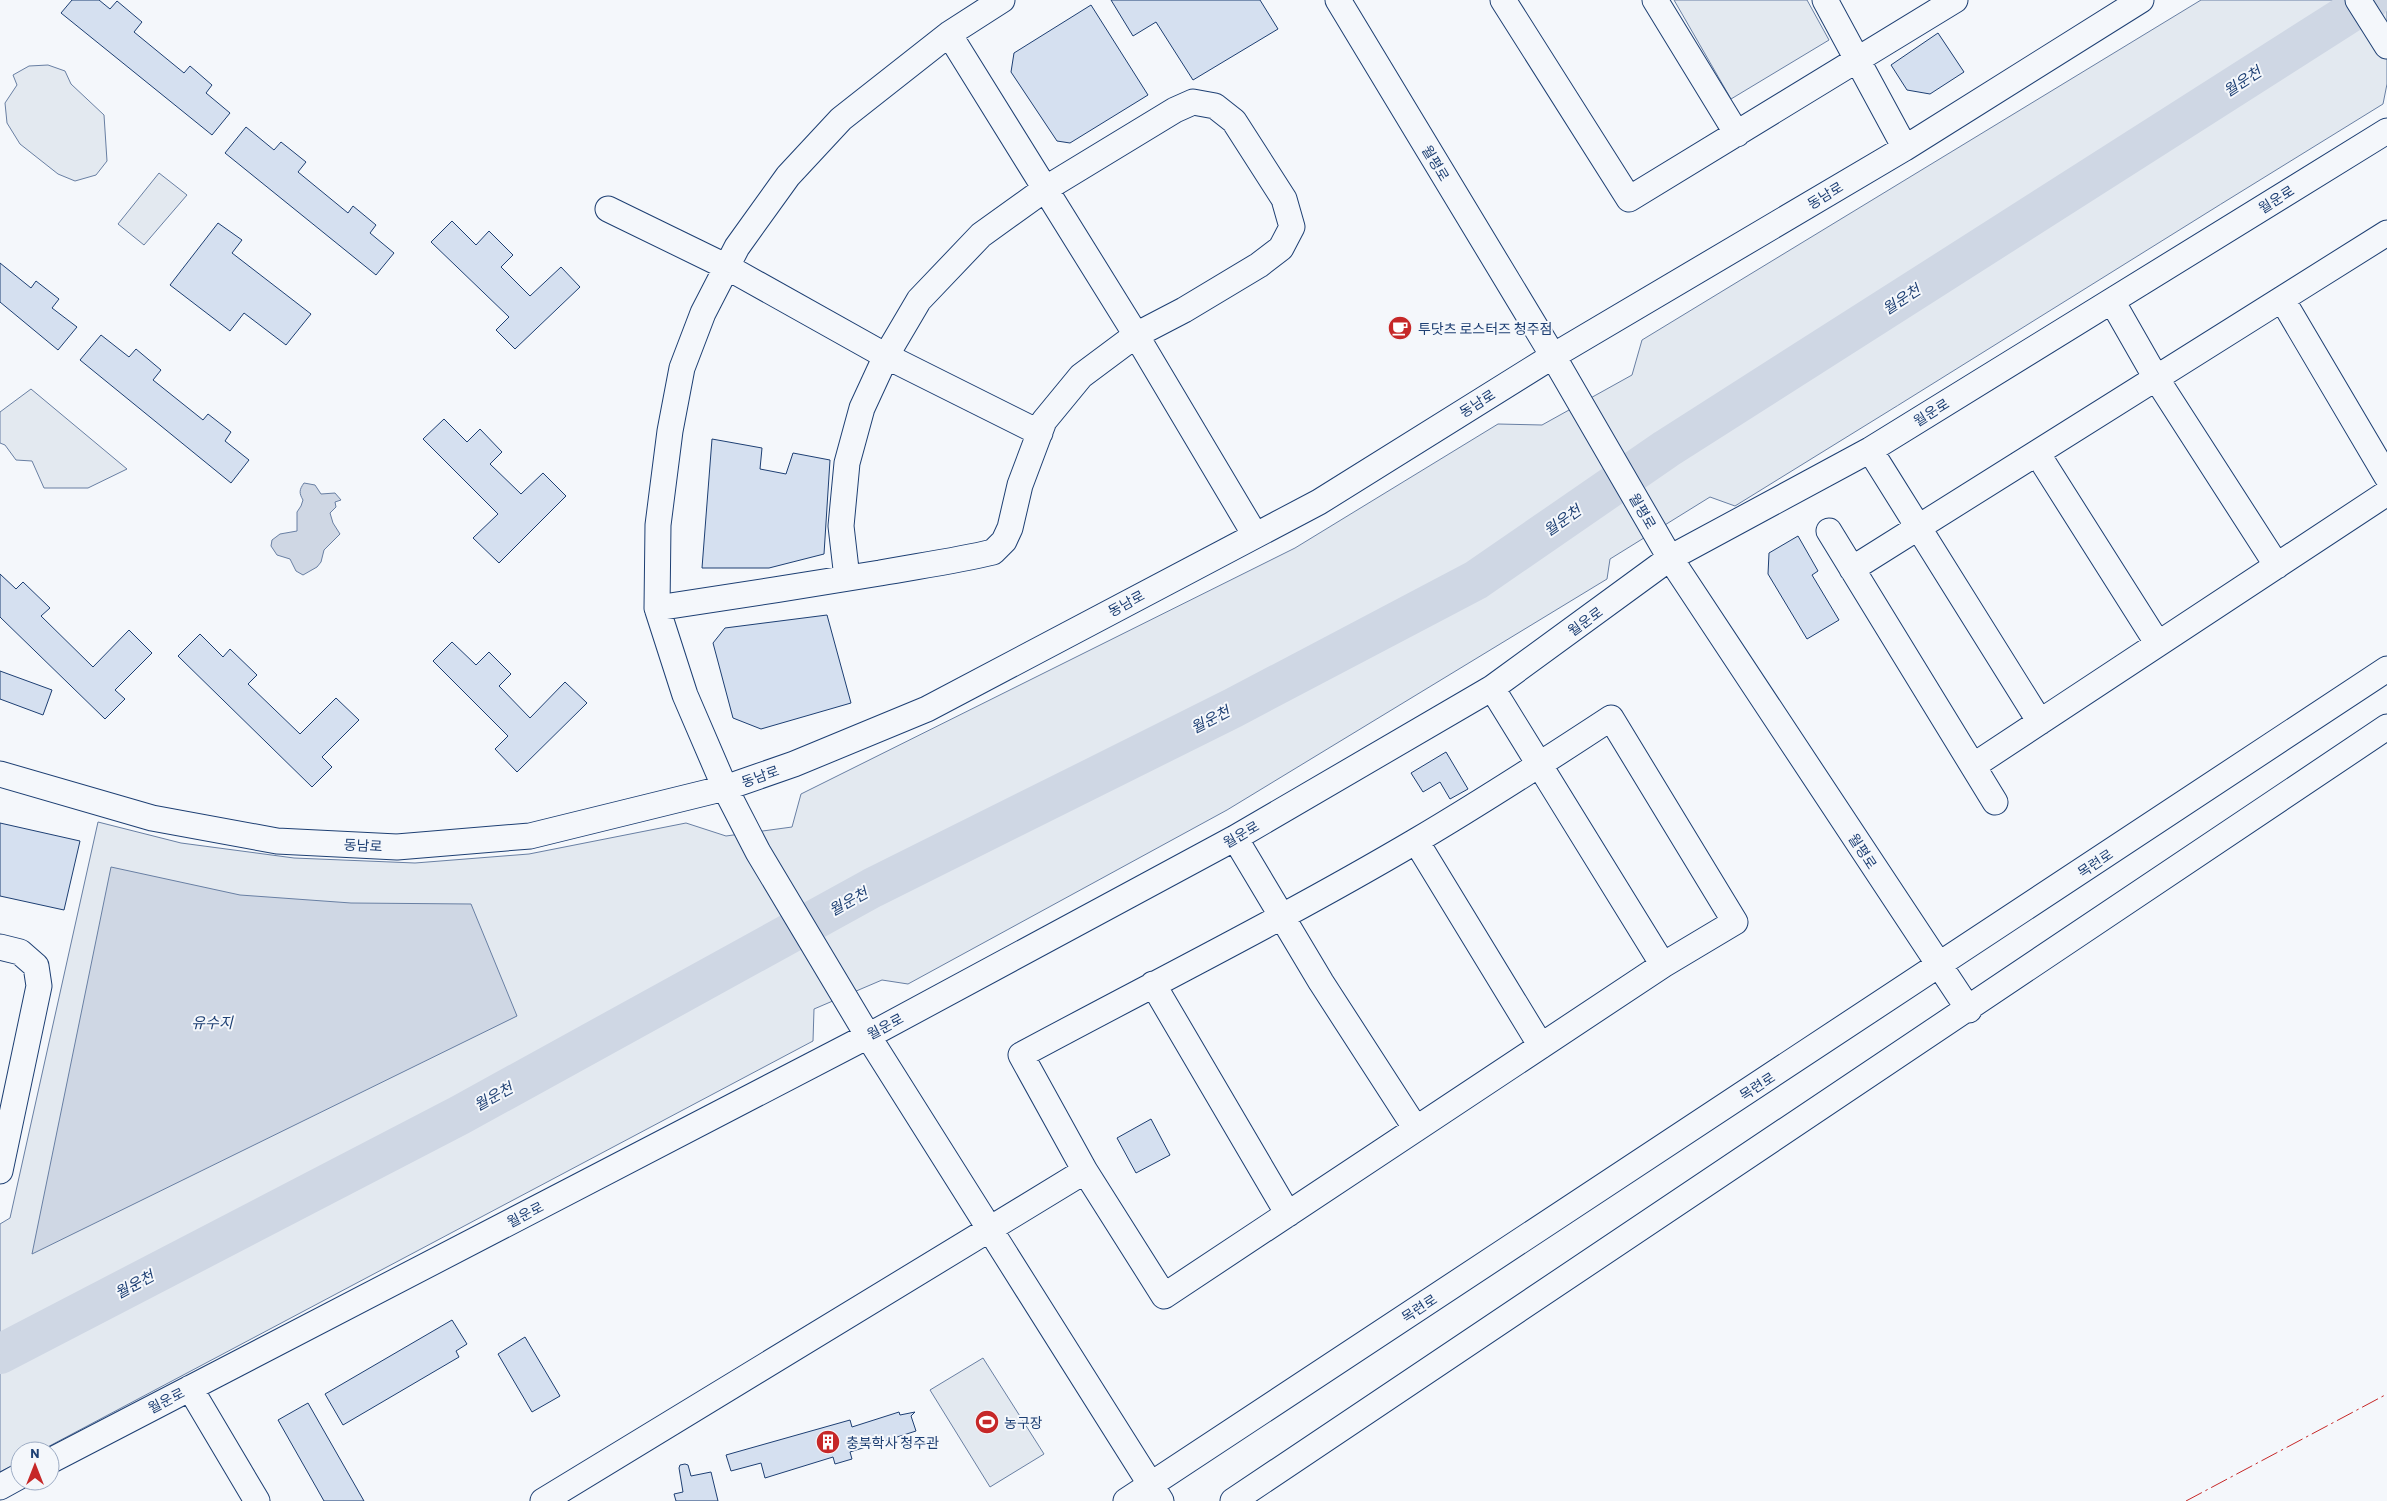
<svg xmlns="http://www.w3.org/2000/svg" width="2387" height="1501" font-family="Barlow,'Noto Sans KR',sans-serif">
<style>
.green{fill:#e3e9f0;stroke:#687fa3}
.water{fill:#cfd7e4;stroke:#687fa3}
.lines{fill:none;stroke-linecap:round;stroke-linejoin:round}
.river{stroke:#cfd7e4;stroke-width:40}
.building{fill:#d5e0f0;stroke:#1d3f73}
.minor-casing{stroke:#1d3f73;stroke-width:27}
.minor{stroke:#f4f7fb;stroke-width:25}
.power{stroke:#c62828;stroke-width:1;stroke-dasharray:18 4 2.5 4;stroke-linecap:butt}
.labels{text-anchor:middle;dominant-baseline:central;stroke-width:4;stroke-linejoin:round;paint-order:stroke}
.street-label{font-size:14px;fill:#1d3f73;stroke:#f4f7fb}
.poi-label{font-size:14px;fill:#1d3f73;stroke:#f4f7fb;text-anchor:start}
.water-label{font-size:15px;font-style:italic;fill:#1d3f73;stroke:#f4f7fb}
</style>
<rect width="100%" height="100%" fill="#f4f7fb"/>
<path class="green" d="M1674,0H1807L1829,40L1731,99Z
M2201,0H2387V84L2383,104C2166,237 1952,373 1735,506L1710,497L1610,559L1607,579L1227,810L908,984L882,980L814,1009L813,1041L40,1451H20V1462L0,1472V1224L10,1218L98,822L181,843L294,858L415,863L529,854L686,823L726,836L792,827L801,794L1295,548L1498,424L1542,425L1632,375L1642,340Z
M48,65L65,71L71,84L104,115L107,161L96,175L75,181L58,174L20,144L7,123L5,103L17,85L13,75L29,66Z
M159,173L187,195L144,245L118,224Z
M31,389L127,469L88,488H44L32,461L16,460L5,445L0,443V412Z
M983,1358L1044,1454L990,1487L930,1390Z"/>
<path class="water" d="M304,483L315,485L321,494L335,493L341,500L335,502L336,507L330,513L333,523L340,534L324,550L321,562L317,567L303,575L296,571L290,559L277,555L271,546L272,540L280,534L297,531V512L301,506L303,500C299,493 299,490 304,483Z
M111,867L240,895L351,903L471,904L517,1016L32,1254Z"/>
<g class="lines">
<path class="river" d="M0,1354L460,1115L872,888L1233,708L1476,580L1666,449L2370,0"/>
</g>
<path class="building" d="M72,0H99L110,9L117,1L142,22L134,32L184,73L190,66L212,85L206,93L230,113L212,135L61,13Z
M1111,0H1260L1278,29L1193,80L1156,22L1133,36Z
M1091,5L1148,95L1070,143L1057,141L1011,72L1014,53Z
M1938,33L1964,72L1930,94L1907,90L1891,65Z
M246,127L274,150L281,142L306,162L298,172L348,213L353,206L376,225L370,233L394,253L376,275L225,153Z
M452,221L476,245L489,231L513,255L501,267L530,296L561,267L580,287L515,349L496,330L509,317L431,242Z
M218,223L242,240L232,253L311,314L286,345L244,313L230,331L170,285Z
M0,263L31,288L36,281L59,299L52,308L77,327L58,350L0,302Z
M101,335L129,357L136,349L161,370L153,380L203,420L208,414L231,432L225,441L249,460L231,483L80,360Z
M444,419L467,442L480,429L502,452L490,464L521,494L543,473L566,496L499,563L473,538L498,514L423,439Z
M712,439L762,448L760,469L786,474L793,453L830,460L824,554L769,568H702Z
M1798,536L1818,571L1812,575L1839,620L1807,639L1768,574L1769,553Z
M0,574L16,589L23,582L50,608L41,616L93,667L129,630L152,653L115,690L125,699L105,719L0,617Z
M827,615L851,703L761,729L733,718L713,643L725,628Z
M200,634L223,657L230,649L257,675L248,684L300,734L336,698L359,720L322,757L332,767L312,787L178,656Z
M452,642L476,665L489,652L511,674L499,686L530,718L565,682L587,703L517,772L495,749L508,736L433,661Z
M0,671L52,690L43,715L0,699Z
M1446,752L1468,789L1450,799L1440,782L1423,792L1411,773Z
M0,823L80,841L64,910L0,896Z
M1151,1119L1170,1155L1136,1173L1117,1138Z
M452,1320L467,1344L456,1351L459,1357L343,1425L325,1394Z
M525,1337L560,1396L532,1412L498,1354Z
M308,1403L364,1501H324L278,1420Z
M899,1412L900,1415L915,1412L911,1416L916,1431L850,1452L852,1459L835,1464L833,1457L765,1478L761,1463L731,1471L726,1455L850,1420L852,1427Z
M685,1464L688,1465L691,1476L711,1472L718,1501H676L674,1494L683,1492L679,1468L680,1465Z"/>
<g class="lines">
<g class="minor-casing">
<path id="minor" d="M1002,0L949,34L841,119L788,176L737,247L703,313L682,368L670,431L658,525L657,608L685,695L725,788L758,852L868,1036L1161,1501
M1338,0L1553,356L1670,558L1969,1010
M1503,0L1629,199L1955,0
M1655,0L1737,134
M1825,0L1905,148
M2358,0L2387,46
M949,34L1136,335L1255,535
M608,209L727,267L886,356L1040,433
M2282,299L2387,477
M2112,301L2156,378L2277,566
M1870,450L2040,722
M2037,453L2158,644
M1829,531L1995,802
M1852,569L2387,233
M657,608C731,597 806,585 880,573C918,566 956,561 993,552L1004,541L1010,528L1020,485L1044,421L1081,376L1136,335L1184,310L1259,265L1281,248L1292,227L1284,199L1234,121L1215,106L1193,102L1175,110L1045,189L981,235L919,300L886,356L862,408L847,463L841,526L847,578
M1973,766L2387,493
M0,774L152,818L277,841L397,847L530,836L725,788L794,764L927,709L1319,502L1553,356L1905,148L2141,0
M1235,838L1321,982L1416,1129
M1416,841L1541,1046
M0,947L20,952L36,966L39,986L0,1171
M1153,984L1288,1214
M1085,1171L1021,1055C1153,984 1287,917 1416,841C1482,802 1547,760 1611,718L1735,922L1663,965
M190,1388L257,1501
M50,1461L868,1036L1235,838L1492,688L1670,558L1870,450L2387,131
M0,1487L20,1476
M543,1501L1085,1171L1164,1296L1663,965L1492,688
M1126,1501L2387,669
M1233,1501L2387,727"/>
</g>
<use href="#minor" class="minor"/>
<path class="power" d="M2186,1501L2387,1394"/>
</g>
<defs>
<g id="cafe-disc" transform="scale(1.25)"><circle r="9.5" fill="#c62828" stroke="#f4f7fb"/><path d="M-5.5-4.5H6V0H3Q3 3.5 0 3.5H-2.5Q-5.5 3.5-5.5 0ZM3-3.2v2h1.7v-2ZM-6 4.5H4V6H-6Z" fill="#fff"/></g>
<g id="stadium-disc" transform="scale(1.25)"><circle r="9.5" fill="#c62828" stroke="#f4f7fb"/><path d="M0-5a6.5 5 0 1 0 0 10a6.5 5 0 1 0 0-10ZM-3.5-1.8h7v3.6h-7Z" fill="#fff"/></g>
<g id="building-disc" transform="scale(1.25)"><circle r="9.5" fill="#c62828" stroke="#f4f7fb"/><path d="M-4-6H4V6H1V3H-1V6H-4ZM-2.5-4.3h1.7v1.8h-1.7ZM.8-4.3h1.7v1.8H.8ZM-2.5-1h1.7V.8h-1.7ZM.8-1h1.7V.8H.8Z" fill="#fff"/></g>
</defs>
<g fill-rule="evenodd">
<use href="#cafe-disc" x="1400" y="328"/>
<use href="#stadium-disc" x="987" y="1422"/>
<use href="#building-disc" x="828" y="1442"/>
</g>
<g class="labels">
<g class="street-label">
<text transform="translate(1436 163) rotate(59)">월평로</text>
<text transform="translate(1825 195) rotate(-31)">동남로</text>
<text transform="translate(2276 199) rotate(-32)">월운로</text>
<text transform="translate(1477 403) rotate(-32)">동남로</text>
<text transform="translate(1931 412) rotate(-32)">월운로</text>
<text transform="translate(1643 511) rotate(60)">월평로</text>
<text transform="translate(1126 603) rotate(-28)">동남로</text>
<text transform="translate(1585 621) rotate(-36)">월운로</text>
<text transform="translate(760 776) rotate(-19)">동남로</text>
<text transform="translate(1241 834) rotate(-30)">월운로</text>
<text transform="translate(363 845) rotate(3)">동남로</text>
<text transform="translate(1863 851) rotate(57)">월평로</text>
<text transform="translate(2095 863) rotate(-34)">목련로</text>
<text transform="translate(885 1026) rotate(-28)">월운로</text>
<text transform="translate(1757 1086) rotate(-33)">목련로</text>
<text transform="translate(525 1214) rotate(-27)">월운로</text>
<text transform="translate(1419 1308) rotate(-33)">목련로</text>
<text transform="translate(166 1400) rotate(-27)">월운로</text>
</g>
<g class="poi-label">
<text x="1418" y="328">투닷츠 로스터즈 청주점</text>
<text x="1004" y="1422">농구장</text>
<text x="846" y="1442">충북학사 청주관</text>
</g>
<g class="water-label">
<text transform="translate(2242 81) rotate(-33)">월운천</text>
<text transform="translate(1901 299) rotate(-33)">월운천</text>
<text transform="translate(1562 520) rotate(-35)">월운천</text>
<text transform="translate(1210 719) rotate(-27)">월운천</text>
<text transform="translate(848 901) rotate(-29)">월운천</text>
<text x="212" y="1022">유수지</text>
<text transform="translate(493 1096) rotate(-29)">월운천</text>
<text transform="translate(134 1284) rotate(-28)">월운천</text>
</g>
</g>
<g transform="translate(35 1466)"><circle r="24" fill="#f4f7fb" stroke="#9eadc5"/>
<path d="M0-4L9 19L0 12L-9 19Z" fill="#c62828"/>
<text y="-8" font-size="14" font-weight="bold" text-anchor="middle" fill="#1d3f73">N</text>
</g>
</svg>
